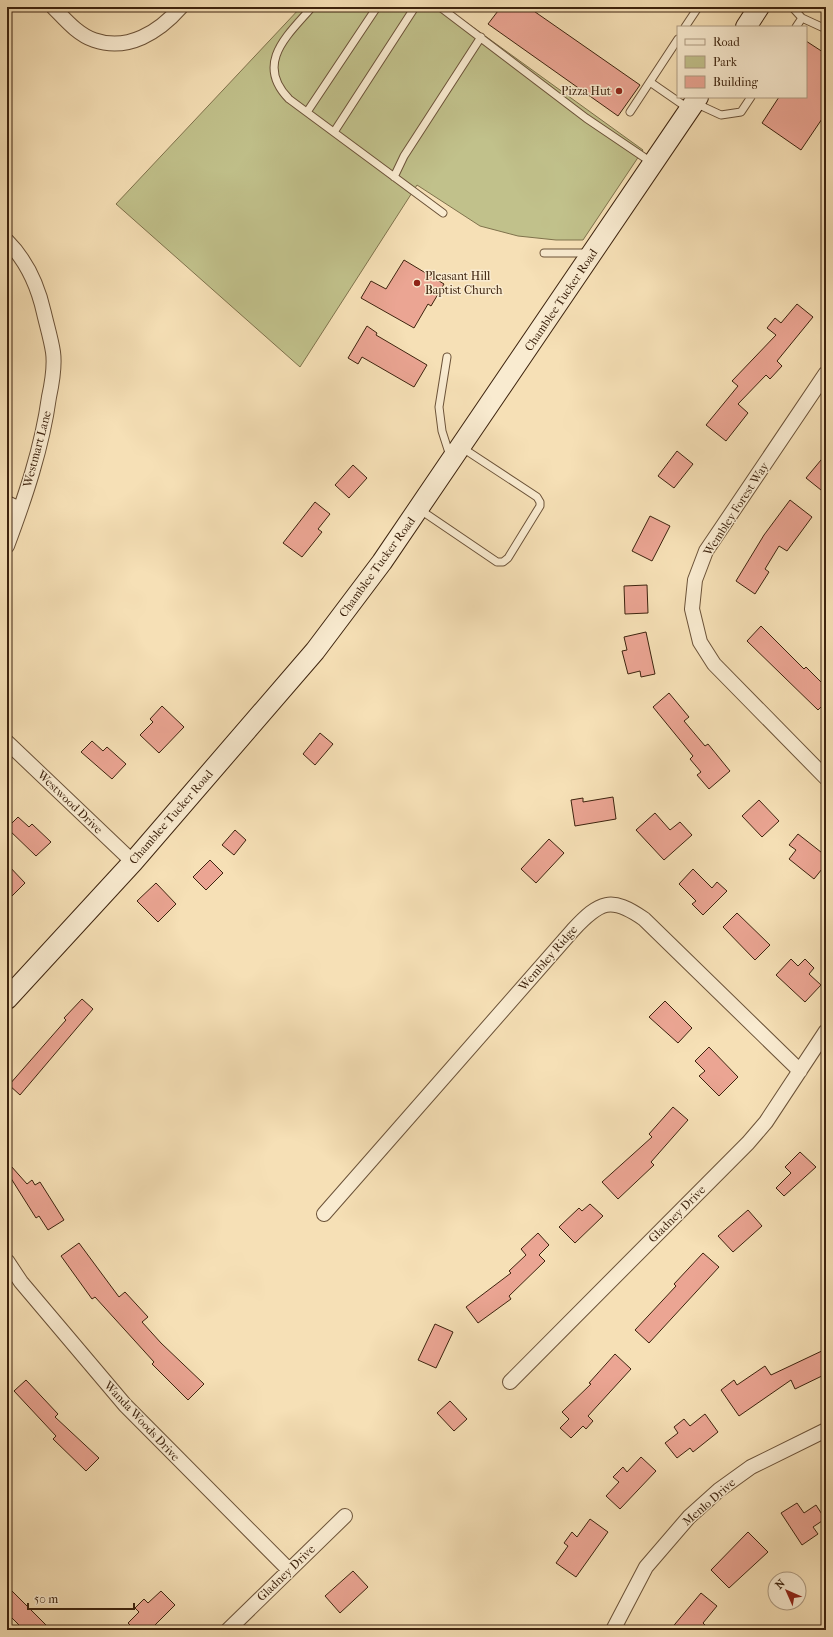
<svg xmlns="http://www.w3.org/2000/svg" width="833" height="1637" font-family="'IM FELL French Canon',serif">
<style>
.green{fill:#c1c18b;stroke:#7f724c}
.building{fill:#eba593;stroke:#3d230e}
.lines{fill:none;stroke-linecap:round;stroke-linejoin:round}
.service-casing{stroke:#6b5238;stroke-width:9}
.minor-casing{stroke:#6b5238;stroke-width:16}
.secondary-casing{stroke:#3d230e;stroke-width:22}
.service{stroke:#f9ebd0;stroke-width:7}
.minor{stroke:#f9ebd0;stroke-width:14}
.secondary{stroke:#f9ebd0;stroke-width:20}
.poi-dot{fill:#8f2418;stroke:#f9ebd0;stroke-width:1.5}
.labels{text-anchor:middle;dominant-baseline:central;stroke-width:3;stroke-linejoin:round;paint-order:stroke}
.poi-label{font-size:12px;fill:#3d230e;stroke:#f9ebd0;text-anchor:end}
.street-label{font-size:12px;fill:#3d230e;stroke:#f9ebd0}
</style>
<rect width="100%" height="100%" fill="#f6e0b6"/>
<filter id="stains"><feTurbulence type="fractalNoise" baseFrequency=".005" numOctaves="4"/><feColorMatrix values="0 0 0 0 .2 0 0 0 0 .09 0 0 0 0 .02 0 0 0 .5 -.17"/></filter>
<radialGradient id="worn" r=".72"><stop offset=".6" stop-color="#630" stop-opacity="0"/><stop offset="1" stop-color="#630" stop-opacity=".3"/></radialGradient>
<path class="green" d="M301,7H445L643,150L583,240H556L518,236L480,226L417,185L300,367L116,204Z"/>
<path class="building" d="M501,7H528L640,85L618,116L488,24Z
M806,41L826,54V113L801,150L762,123L779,97H806Z
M404,260L444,284L431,306L428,304L414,328L361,298L371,281L386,289Z
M797,304L813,317L777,361L782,366L770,379L766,375L738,404L748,413L726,441L706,425L738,386L732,381L776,335L767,328L775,318L781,323Z
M367,326L377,333L376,335L427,365L414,387L362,357L358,364L348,358Z
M677,451L693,464L674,488L658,476Z
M826,454V494L806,478Z
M353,465L367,478L349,498L335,485Z
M790,500L812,517L787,551L779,546L765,569L769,572L755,594L736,581L764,535Z
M315,502L330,514L318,529L322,532L302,557L283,543Z
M650,516L670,526L652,561L632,551Z
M647,585L648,613L625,614L624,586Z
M761,626L804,669L806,667L826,687V702L818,710L747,641Z
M646,632L655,674L641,677L640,671L628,674L622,651L627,650L624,637Z
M669,693L689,717L684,721L705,746L708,744L730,771L709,789L697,775L701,772L690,759L693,756L653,707Z
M162,706L184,727L159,753L140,735L153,722L150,719Z
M320,733L333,744L315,765L303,754Z
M92,741L103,751L107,747L126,764L112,779L81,752Z
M613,797L616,819L575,826L571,800L583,798V802Z
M759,800L779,821L762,837L742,816Z
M655,813L670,830L680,822L692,835L664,860L636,830Z
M18,817L29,827L32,824L51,842L36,856L7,828Z
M235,830L246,840L234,855L222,845Z
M798,834L826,856V864L814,879L789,859L796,850L789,845Z
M549,839L564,853L536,883L521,869Z
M210,860L223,873L206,890L193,877Z
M7,864L25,883L7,901Z
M693,869L712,888L717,882L727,891L703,915L692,904L696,901L679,884Z
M156,883L176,904L158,922L137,901Z
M737,913L770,945L755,960L723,927Z
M791,959L798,966L805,959L814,968L809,974L821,985L805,1002L776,975Z
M82,999L93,1009L20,1095L9,1085L66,1020L64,1018Z
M665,1001L692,1028L678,1043L649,1017Z
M709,1047L738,1077L719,1096L699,1076L705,1071L695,1061Z
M673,1107L688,1120L651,1162L654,1165L618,1199L602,1182L652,1137L649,1134Z
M800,1152L816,1167L784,1196L776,1188L791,1173L785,1167Z
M11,1166L27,1184L32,1180L35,1185L40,1182L64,1220L48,1230L39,1216L36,1218L7,1172V1168Z
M590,1204L603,1216L575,1243L559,1227L579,1208L582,1211Z
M748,1210L762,1226L733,1252L718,1236Z
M538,1233L549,1245L539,1255L545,1261L509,1296L511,1299L478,1323L466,1307L511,1273L509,1271L526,1255L521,1249Z
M79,1243L119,1297L125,1292L148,1317L142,1322L161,1343L204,1384L188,1400L152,1364L154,1362L95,1297L92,1299L61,1256Z
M703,1253L719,1267L649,1343L635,1330L676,1286L674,1284Z
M435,1324L453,1332L436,1368L418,1360Z
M826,1349V1374L795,1389L791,1380L739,1416L721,1390L734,1380L737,1385L765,1366L771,1375Z
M615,1354L631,1369L588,1416L593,1421L586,1429L583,1426L571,1438L560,1428L569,1419L562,1412L591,1384L589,1383Z
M26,1380L58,1414L55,1417L99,1458L86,1471L53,1439L56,1436L14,1391Z
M450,1401L467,1419L454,1431L437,1413Z
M705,1414L718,1432L693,1452L690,1448L677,1458L665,1443L678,1433L674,1427L684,1419L690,1426Z
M641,1457L656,1471L620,1509L606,1496L619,1482L613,1477L623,1467L627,1472Z
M797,1503L804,1513L816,1505L825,1519L813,1527L818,1534L802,1545L781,1513Z
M590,1519L608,1532L576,1577L556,1563L568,1546L564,1543L572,1532L577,1537Z
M748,1532L768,1552L729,1588L711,1570Z
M353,1571L368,1587L340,1613L325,1596Z
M7,1586L51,1630H24L7,1613Z
M161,1591L175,1605L150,1630H135L128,1623L139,1612L135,1608L144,1599L148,1603Z
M701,1593L717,1606L703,1623L710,1630H670Z"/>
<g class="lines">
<g class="service-casing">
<path id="service" d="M312,7C288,35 254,63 289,99L443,213
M440,7L586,118L651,162
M792,7L802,18
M685,27L697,9
M796,27L802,18L826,29
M650,82L689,109
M695,103L721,115L741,112L751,97
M307,112L377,7
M630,112L678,39
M334,132L415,7
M394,177L404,156L481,37
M544,253H588
M447,357L439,407L442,431L450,456
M419,509L497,562H503L508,558L540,506V502L537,497L461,447"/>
</g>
<g class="minor-casing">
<path id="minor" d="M53,7C65,19 77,34 94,40C128,52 159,32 181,7
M7,241C27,261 38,286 44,313C47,326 51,339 53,352C55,366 52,383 49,397C42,448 25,498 7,546
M826,373L706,551L695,580L692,609L700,642L714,664L826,778
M7,503L20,509
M7,742L133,862
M324,1214L573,930C600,901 611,896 644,919L800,1071
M7,1261L21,1282L125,1405L289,1570
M510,1382L748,1143L766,1122L826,1031
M228,1630L345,1516
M613,1630L646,1567L689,1517L719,1490L751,1467L826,1430"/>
</g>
<g class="secondary-casing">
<path id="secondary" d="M746,27L759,7
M7,999L133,862L315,651L382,562L698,97"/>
</g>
<use href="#service" class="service"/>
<use href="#minor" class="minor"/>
<use href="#secondary" class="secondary"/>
</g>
<g class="poi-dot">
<circle cx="619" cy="91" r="4"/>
<circle cx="417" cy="283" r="4"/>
</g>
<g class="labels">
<g class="poi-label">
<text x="611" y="91">Pizza Hut</text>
<text x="425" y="276" text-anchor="start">Pleasant Hill<tspan x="425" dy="14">Baptist Church</tspan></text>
</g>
<g class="street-label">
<text transform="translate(561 300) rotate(-56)">Chamblee Tucker Road</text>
<text transform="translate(37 449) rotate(-75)">Westmart Lane</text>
<text transform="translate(736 509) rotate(-57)">Wembley Forest Way</text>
<text transform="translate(377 567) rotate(-54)">Chamblee Tucker Road</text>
<text transform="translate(70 802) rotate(44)">Westwood Drive</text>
<text transform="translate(171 817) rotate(-49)">Chamblee Tucker Road</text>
<text transform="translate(548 958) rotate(-49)">Wembley Ridge</text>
<text transform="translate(677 1214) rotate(-45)">Gladney Drive</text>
<text transform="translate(142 1421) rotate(47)">Wanda Woods Drive</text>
<text transform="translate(709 1502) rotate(-41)">Menlo Drive</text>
<text transform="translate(286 1573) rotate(-44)">Gladney Drive</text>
</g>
</g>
<rect width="833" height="1637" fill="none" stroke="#f6e0b6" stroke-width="24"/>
<rect x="8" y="8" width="817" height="1621" fill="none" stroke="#3d230e" stroke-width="2"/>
<rect x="12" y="12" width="809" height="1613" fill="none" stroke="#3d230e"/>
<rect x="677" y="26" width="130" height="72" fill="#f9ebd0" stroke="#ae9b82"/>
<rect x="685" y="39" width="20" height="6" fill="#f9ebd0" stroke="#ae9b82"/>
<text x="713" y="46" font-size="12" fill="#3d230e">Road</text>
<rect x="685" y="56" width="20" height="12" fill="#c1c18b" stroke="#ae9b82"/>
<text x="713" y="66" font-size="12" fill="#3d230e">Park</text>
<rect x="685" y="76" width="20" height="12" fill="#eba593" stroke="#ae9b82"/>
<text x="713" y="86" font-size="12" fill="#3d230e">Building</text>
<g transform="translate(787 1591) rotate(315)"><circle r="19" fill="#f9ebd0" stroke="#ae9b82"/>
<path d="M0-3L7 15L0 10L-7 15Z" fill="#8f2418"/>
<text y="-6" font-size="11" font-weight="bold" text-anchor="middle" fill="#3d230e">N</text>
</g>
<path d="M28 1603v6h106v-6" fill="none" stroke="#3d230e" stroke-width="2"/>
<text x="34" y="1603" font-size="12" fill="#3d230e" stroke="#f9ebd0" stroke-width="3" paint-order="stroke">50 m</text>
<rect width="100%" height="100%" filter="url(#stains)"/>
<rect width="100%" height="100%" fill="url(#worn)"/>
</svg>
